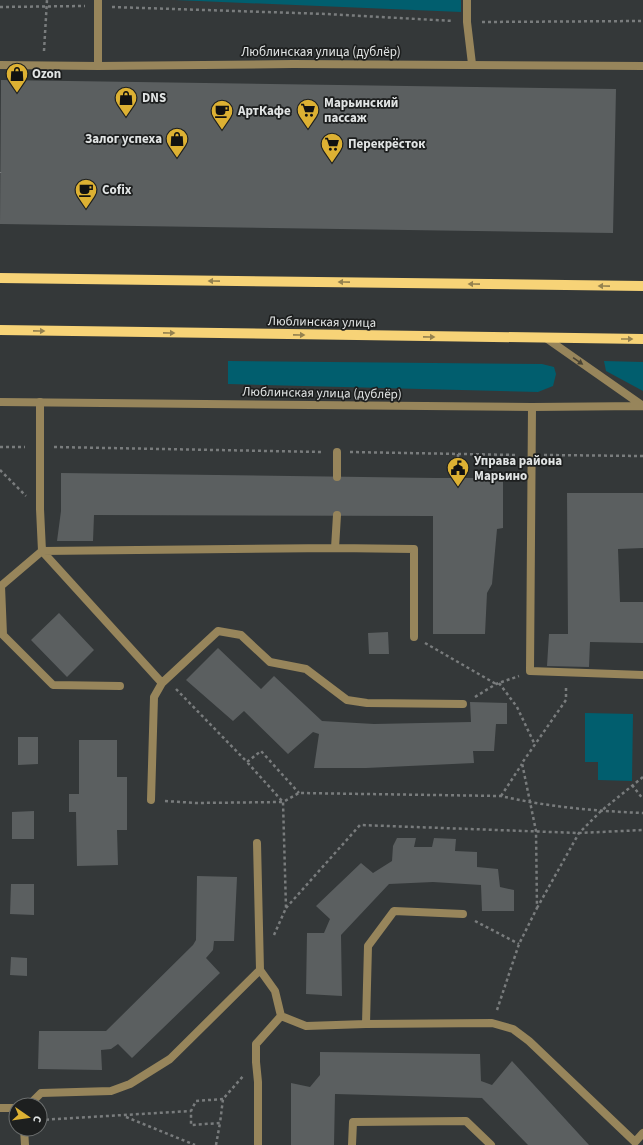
<svg xmlns="http://www.w3.org/2000/svg" width="643" height="1145" font-family="'Source Sans 3',sans-serif">
<style>
.green{fill:#015e6e}
.building{fill:#5b5f60}
.lines{fill:none;stroke-linecap:round;stroke-linejoin:round}
.path{stroke:#797c7d;stroke-width:2.5;stroke-dasharray:3 3;stroke-linecap:butt}
.service{stroke:#97855b;stroke-width:8}
.tertiary{stroke:#97855b;stroke-width:8}
.primary{stroke:#f7d377;stroke-width:10}
.oneway{fill:#95824f}
.oneway2{fill:#484334}
.labels{text-anchor:middle;dominant-baseline:central;stroke-width:3.5;stroke-linejoin:round;paint-order:stroke}
.street-label{font-size:13px;fill:#e1e4e4;stroke:#1d1f1f}
.poi-label{font-size:13px;font-weight:bold;fill:#e1e4e4;stroke:#1d1f1f;text-anchor:start}
</style>
<rect width="100%" height="100%" fill="#343839"/>
<path class="green" d="M175,0H461V12Z
M228,361L542,364L554,367L556,374L553,386L538,392L228,384Z
M604,361L643,362V391L606,371Z
M585,713L633,714L632,781L598,780V762H585Z"/>
<path class="building" d="M1,80L616,89L613,233L0,224Z
M61,473L437,478H503V528L497,529L492,584L487,593L485,634H433V516L94,515L93,541H57L61,511Z
M567,493H643V548L618,549L620,602H643V643L590,642L589,667L547,666L549,634H568Z
M59,613L94,650L67,677L31,640Z
M388,632L389,654H369L368,633Z
M218,648L261,689L274,676L322,721L374,724L471,722L470,702L507,703V724H496L494,751H473L474,763L366,768H314L319,734L313,732L288,754L244,711L233,721L186,680Z
M18,737H38V764L18,765Z
M79,740H117V777H127V830H117L118,865L77,866L76,812H69V794H79Z
M34,811V839H12V812Z
M397,838H416L414,847H432L434,838L456,839L455,851L477,852V867L498,869L500,887L514,890V911H482L481,885L433,882L389,884L341,935L342,996L306,994L307,933H324L330,919L316,906L361,863L373,873L392,861L393,846Z
M197,876L237,877L234,941H214L213,950L206,958L220,973L132,1058L118,1044L111,1049L101,1050L102,1070L38,1069L39,1031H106L193,945L196,940Z
M11,884H34V915L10,914Z
M11,957L27,958V976L10,975Z
M320,1052L480,1054L481,1081L492,1085L512,1061L589,1145H528L482,1098L335,1094L334,1145H291V1083L310,1087L320,1075Z"/>
<g class="lines">
<path class="path" d="M0,7L85,6
M112,7L327,14L453,21
M482,22L643,21
M44,51L47,0
M0,173V172
M0,447H25
M54,447L323,452
M350,452L517,455
M458,454V478
M544,455L643,456
M0,470L26,496
M425,643L496,684
M499,683L517,707L535,745
M176,689L247,762L261,751L299,793
M475,697L496,684L519,676
M632,785L643,799
M501,796L522,764
M165,801L196,803L283,802L247,762
M286,908L360,825L579,833L643,830
M537,908L579,833L601,811L643,777
M475,921L519,944
M274,935L286,908L283,802L299,793L501,796C548,807 595,811 643,813
M497,1010L519,944L537,908L536,831L522,763L566,700V686
M223,1099L196,1101L191,1111V1125L220,1123L223,1099L244,1075
M126,1117L195,1145
M40,1120L191,1111
M216,1145L220,1123"/>
<path class="service" d="M98,0V66
M467,0V22L472,64
M40,402V509L42,551L1,586L3,635L53,685L120,686
M532,407L530,671L643,675
M337,477V452
M335,548L337,515
M162,683L218,631L241,635L270,662L306,669L347,700L367,703L463,704
M151,800L154,697L162,683L42,551L335,548L414,549V637
M260,970L275,991L281,1016L306,1026L366,1024L368,946L394,911L463,914
M366,1024L492,1023L513,1029L529,1041L635,1142L643,1133
M29,1105L41,1093L111,1091L130,1084L170,1059L260,970L257,843
M0,1108H16
M24,1129L25,1145
M258,1145V1082L256,1062V1044L281,1016
M352,1145L353,1122L466,1121L491,1145"/>
<path class="tertiary" d="M0,65L98,66L293,64L643,66
M546,338L643,406
M0,402L532,407L643,406"/>
<path class="primary" d="M0,278L643,286
M0,330L643,339"/>
</g>
<defs><path id="oneway-solid" d="M-6-.8H1V-3.2L6.5 0L1 3.2V.8H-6Z"/></defs>
<g class="oneway">
<use href="#oneway-solid" transform="translate(214 281) rotate(-179)"/>
<use href="#oneway-solid" transform="translate(344 282) rotate(-179)"/>
<use href="#oneway-solid" transform="translate(474 284) rotate(-179)"/>
<use href="#oneway-solid" transform="translate(604 286) rotate(-179)"/>
<use href="#oneway-solid" transform="translate(39 331) rotate(1)"/>
<use href="#oneway-solid" transform="translate(169 333) rotate(1)"/>
<use href="#oneway-solid" transform="translate(299 335) rotate(1)"/>
<use href="#oneway-solid" transform="translate(429 337) rotate(1)"/>
<use href="#oneway-solid" transform="translate(627 339)"/>
</g>
<use class="oneway2" href="#oneway-solid" transform="translate(578 361) rotate(35)"/>
<defs>
<g id="shop-pin" transform="scale(1.15)"><path d="M0 17L-7.5 6A9.5 9.5 0 1 1 7.5 6Z" fill="#ddb133" stroke="#1d1f1f"/><path d="M-5-2.5h2.3a2.7 3.5 0 0 1 5.4 0H5L5.5 6h-11ZM-1.5-2.5h3a1.5 2.3 0 0 0-3 0Z" fill="#111"/></g>
<g id="supermarket-pin" transform="scale(1.15)"><path d="M0 17L-7.5 6A9.5 9.5 0 1 1 7.5 6Z" fill="#ddb133" stroke="#1d1f1f"/><path d="M-6-5.5h2.5l.6 2H6L4.5 2H-2.5L-4.4-4H-6ZM-1.5 3.2a1.3 1.3 0 1 0 .1 0ZM3 3.2a1.3 1.3 0 1 0 .1 0Z" fill="#111"/></g>
<g id="cafe-pin" transform="scale(1.15)"><path d="M0 17L-7.5 6A9.5 9.5 0 1 1 7.5 6Z" fill="#ddb133" stroke="#1d1f1f"/><path d="M-5.5-4.5H6V0H3Q3 3.5 0 3.5H-2.5Q-5.5 3.5-5.5 0ZM3-3.2v2h1.7v-2ZM-6 4.5H4V6H-6Z" fill="#111"/></g>
<g id="civic-pin" transform="scale(1.15)"><path d="M0 17L-7.5 6A9.5 9.5 0 1 1 7.5 6Z" fill="#ddb133" stroke="#1d1f1f"/><path d="M-.6-6.5H3V-4.5H.6V-3L4-1V1h2V6H-6V1h2V-1L-.6-3ZM-1.2 2.5V6h2.4V2.5Z" fill="#111"/></g>
</defs>
<g fill-rule="evenodd">
<use href="#shop-pin" x="17" y="74"/>
<use href="#shop-pin" x="126" y="98"/>
<use href="#supermarket-pin" x="308" y="110"/>
<use href="#cafe-pin" x="222" y="111"/>
<use href="#shop-pin" x="177" y="139"/>
<use href="#supermarket-pin" x="332" y="144"/>
<use href="#cafe-pin" x="86" y="190"/>
<use href="#civic-pin" x="458" y="468"/>
</g>
<g class="labels">
<g class="street-label">
<text x="321" y="52">Люблинская улица (дублёр)</text>
<text transform="translate(322 322) rotate(1)">Люблинская улица</text>
<text transform="translate(322 393) rotate(1)">Люблинская улица (дублёр)</text>
</g>
<g class="poi-label">
<text x="32" y="74">Ozon</text>
<text x="142" y="98">DNS</text>
<text x="324" y="103">Марьинский<tspan x="324" dy="15">пассаж</tspan></text>
<text x="238" y="111">АртКафе</text>
<text x="162" y="139" text-anchor="end">Залог успеха</text>
<text x="348" y="144">Перекрёсток</text>
<text x="102" y="190">Cofix</text>
<text x="474" y="461">Управа района<tspan x="474" dy="15">Марьино</tspan></text>
</g>
</g>
<g transform="translate(28 1117) rotate(103)"><circle r="19" fill="#1d1f1f" stroke="#6b6e6e"/>
<path d="M0-3L7 15L0 10L-7 15Z" fill="#ddb133"/>
<text y="-6" font-size="11" font-weight="bold" text-anchor="middle" fill="#e1e4e4">С</text>
</g>
</svg>
